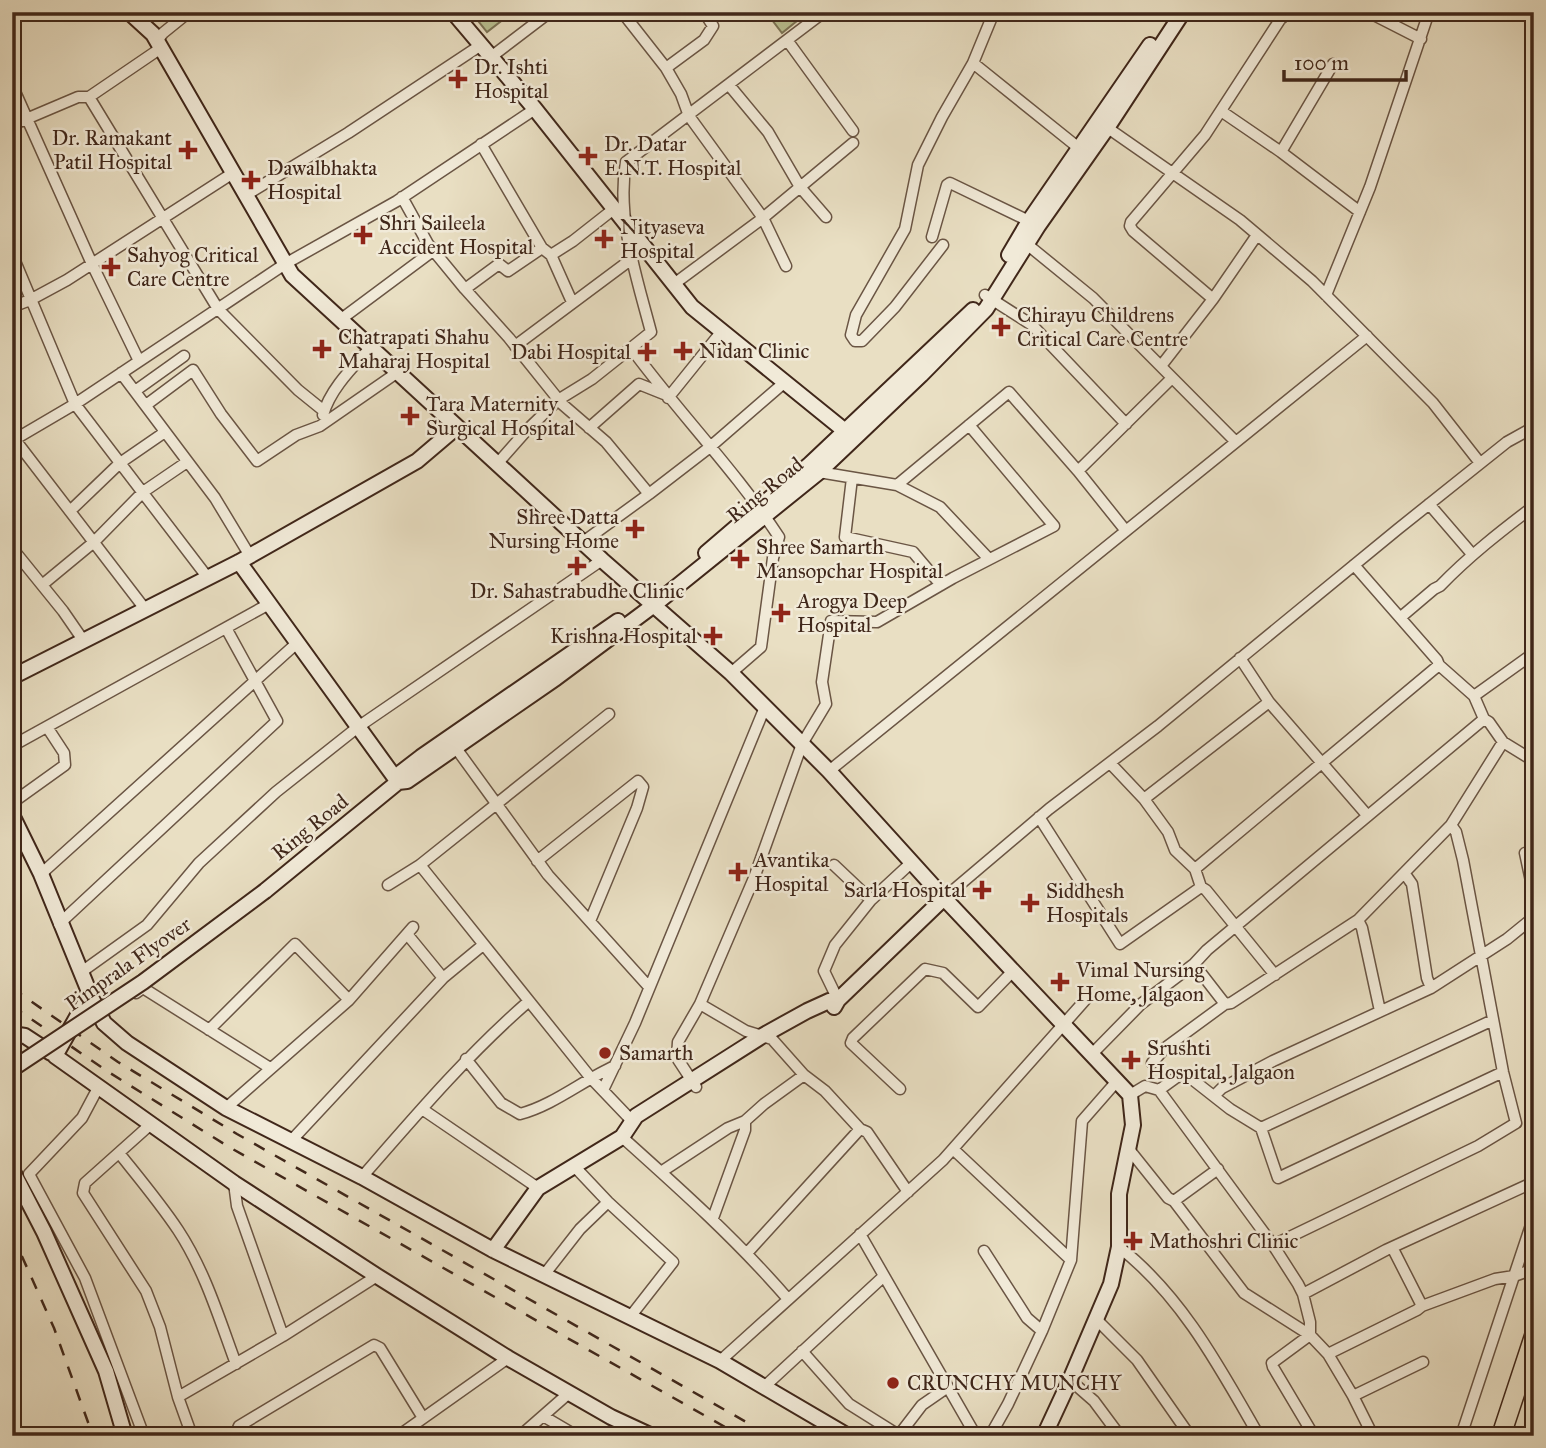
<svg xmlns="http://www.w3.org/2000/svg" width="1546" height="1448" font-family="'IM FELL Great Primer',serif">
<style>
.green{fill:#b9c192;stroke:#7c7456;stroke-width:2}
.lines{fill:none;stroke-linecap:round;stroke-linejoin:round}
.street-casing{stroke:#6a5544;stroke-width:13}
.secondary-casing{stroke:#40271a;stroke-width:18}
.highway-casing{stroke:#40271a;stroke-width:21}
.street{stroke:#f1ead8;stroke-width:10}
.secondary{stroke:#f1ead8;stroke-width:14}
.highway{stroke:#e9dfc3;stroke-width:18}
.rail{stroke:#40271a;stroke-width:2.5;stroke-dasharray:12 12;stroke-linecap:butt}
.secondary-bridge-casing{stroke:#40271a;stroke-width:18;stroke-linecap:butt}
.secondary-bridge{stroke:#f1ead8;stroke-width:14}
.poi-dot{fill:#8f2418;stroke:#f1ead8;stroke-width:2.5}
.labels{text-anchor:middle;dominant-baseline:central;stroke-width:5;stroke-linejoin:round;paint-order:stroke}
.poi-label{font-size:21px;fill:#40271a;stroke:#f1ead8;text-anchor:start}
.street-label{font-size:21px;fill:#40271a;stroke:#f1ead8}
</style>
<rect width="100%" height="100%" fill="#e9dfc3"/>
<filter id="stains"><feTurbulence type="fractalNoise" baseFrequency=".00286" numOctaves="4"/><feColorMatrix values="0 0 0 0 .2 0 0 0 0 .09 0 0 0 0 .02 0 0 0 .5 -.17"/></filter>
<radialGradient id="worn" r=".72"><stop offset=".6" stop-color="#630" stop-opacity="0"/><stop offset="1" stop-color="#630" stop-opacity=".3"/></radialGradient>
<path class="green" d="M471,12H513L487,32Z
M766,12H808L782,33Z"/>
<g class="lines">
<g class="street-casing">
<path id="street" d="M622,12L666,68L681,94L689,116L763,218L786,266
M1269,12L1282,18
M1368,12L1421,39
M787,40L853,131
M157,41L163,33L189,12
M491,57L550,12
M973,63L1080,149
M666,68L704,40L713,26L704,12
M12,85L92,264L139,361
M729,85L768,132L800,187L826,217
M89,97L161,48
M1221,111L1281,152L1360,212
M1102,124L1240,220L1312,281L1433,403L1480,463
M12,125L78,97H89L218,309L298,390L324,411
M481,144L542,248
M1281,152L1333,64
M246,195L348,133L481,45
M402,197L428,244L465,289L509,338L562,404L606,442L649,494L583,542
M932,237L947,185L950,183L1029,221
M1023,241L1093,298L1236,442
M943,245L895,307L862,341H855L851,335L856,315L905,229L918,165L942,117L973,63L994,12
M12,254L75,404L208,578
M551,255L572,302
M674,284L763,218L853,143
M465,289L499,264L508,271L542,248L551,255L573,241L615,208
M985,295L1032,325L1126,424
M1326,295L1370,187L1429,12
M1213,299L1257,235
M12,307L30,300L67,280L233,173
M340,320L434,250
M515,346L633,258
M631,348L651,332C637,278 616,218 626,162L824,12
M1161,366L1213,299L1133,231L1130,226L1131,222L1205,135L1285,12
M121,373L215,498L250,556
M135,391L184,356
M668,398L722,331
M146,405L193,370L221,414L257,461L296,435L320,426L398,372
M323,415C330,389 353,367 371,347
M589,428L639,384L664,394
M12,441L75,404L285,264L397,201L535,109
M16,441L145,609
M497,464L527,430L558,400L592,379L631,348C678,412 735,470 779,537L773,558L761,647L731,673
M816,469L819,472L897,485L1009,392L1078,471L1172,378
M1078,471L1126,531
M852,478L845,537L913,552L941,585
M897,485L940,507L989,559
M649,494L710,447L785,382
M1429,504L1472,554
M70,511L120,463L165,432
M12,548L63,611L83,640
M1354,565L1437,660L1439,665L1474,696L1484,719L1489,722L1503,742L1534,761
M42,585L94,542L143,492L187,462
M1401,617L1434,589L1440,586C1469,556 1501,531 1534,506
M1240,658L1269,702L1367,815
M1474,696L1534,653
M453,744L548,875L649,987
M12,746L269,604
M1110,763L1144,799L1168,832L1175,850L1195,869L1201,887L1206,890L1275,975
M829,771L1367,336
M1144,799L1269,702
M12,803L65,765L64,753L47,727
M1039,817L1120,944L1201,887
M1525,853L1534,895
M537,861L638,781L643,787L637,808L590,921
M420,865L590,1077L633,1122
M834,865L871,900
M1195,869L1439,665
M41,874L297,643
M1405,874L1412,884L1427,978L1431,988
M388,885L420,865L609,714
M944,898L1049,809L1158,726L1398,529L1507,442L1534,427
M1358,920L1362,928L1380,1011
M59,924L277,721L226,628
M407,934L443,978
M1194,964L1225,1004
M80,973L147,925L199,863L276,792L358,727L602,560
M136,993L143,988L270,1068
M838,1000L824,971L835,945L871,900L912,862
M700,1004L746,1031L772,1039L804,1075L825,1091L860,1129L867,1132L908,1192
M209,1030L295,944L349,1000
M1092,1054L1141,1004L1194,964L1207,950L1484,719
M466,1059L501,1103L520,1114C554,1105 583,1080 615,1066
M1152,1063L1165,1048L1225,1004L1231,1003L1358,920L1451,825L1503,742
M99,1086L82,1118L29,1174L85,1278L144,1436
M696,1087L677,1058L678,1042L700,1004L754,878L802,744L826,704L822,682L831,621L877,622L953,578L1054,526L969,425
M900,1089L851,1043L853,1038L925,969L943,973L978,1007L1013,971
M603,1090L635,1023L765,707
M1159,1090L1273,1245L1298,1284L1303,1294L1310,1322V1335L1272,1363L1273,1367L1314,1436
M1130,1095L1145,1086L1159,1090L1177,1077L1188,1076L1230,1109L1261,1128L1278,1178L1503,1072
M1215,1095L1222,1088L1273,1061L1431,988L1507,939L1534,917
M226,1108L349,1000L413,927
M422,1109L538,1188
M151,1124L85,1183L83,1193L146,1291L160,1327L178,1397L192,1436
M1261,1128L1493,1020
M622,1137C680,1189 737,1240 788,1299
M290,1142L443,978L483,945
M1128,1148L1168,1198L1174,1201L1244,1293L1310,1335L1328,1354L1353,1396L1373,1436
M953,1149L1071,1260
M119,1153C139,1178 160,1203 178,1230C205,1271 219,1318 236,1364
M574,1166L608,1202L673,1262L630,1317
M661,1172L728,1128L745,1121L764,1104L804,1075
M362,1177C416,1115 468,1054 529,1001
M234,1183L237,1206L283,1336
M1174,1201L1218,1169
M713,1218L745,1130V1121
M860,1234L976,1436
M1273,1245L1478,1146L1516,1123L1503,1072L1463,860L1456,832L1451,825
M1119,1247C1182,1296 1220,1368 1259,1436
M1393,1249L1422,1306
M984,1251L1027,1318L1042,1331
M748,1252L860,1129
M544,1275L580,1229L608,1202
M1514,1276L1534,1216
M1514,1276L1534,1269
M1303,1294L1386,1250L1534,1182
M1096,1319L1137,1360L1190,1436
M802,1351L849,1404L900,1436
M1328,1354L1417,1310L1422,1306L1495,1279L1514,1276L1461,1436
M720,1361L943,1160L1087,998
M1070,1380L1094,1401L1120,1436
M764,1387L884,1276
M1353,1396L1423,1362
M178,1397L283,1336L377,1276
M543,1416L577,1436
M899,1435L922,1405L948,1387
M235,1436L239,1426L374,1345L380,1348L423,1418
M398,1436L508,1358
M520,1436L569,1393
M990,1436L1008,1404L1042,1331L1071,1260L1082,1121L1117,1081"/>
</g>
<g class="secondary-casing">
<path id="secondary" d="M129,12L153,34L292,275L602,560L731,673L829,771L944,898L1130,1095L1133,1125L1119,1194V1247L1111,1284L1070,1380L1044,1436
M453,12L535,109L692,307L850,435
M1009,255L1029,221L1150,45
M706,553L810,464L973,310
M239,562L398,782
M12,677L239,562L417,461L457,427
M398,782L399,774L421,757L618,621
M12,815L41,874L90,994L55,1056L234,1183L377,1276L508,1358L611,1417L652,1436
M265,891L398,782L407,781L556,678L654,605L819,472L921,375L986,309L1038,226L1107,128L1183,12
M93,1001L104,1023L127,1043L226,1108L362,1177L493,1250L720,1361L848,1436
M834,1007L838,1000L944,898
M12,1034L25,1036L51,1053
M12,1170L44,1232L106,1371L125,1436
M493,1250L538,1188L622,1137L636,1116L762,1036L807,1011L829,1001L838,1000"/>
</g>
<g class="highway-casing">
<path id="highway" d="M1501,1436L1534,1336"/>
</g>
<use href="#street" class="street"/>
<use href="#secondary" class="secondary"/>
<use href="#highway" class="highway"/>
<path class="rail" d="M12,988L118,1062L237,1134L771,1436
M12,1006L110,1073L229,1147L741,1436
M12,1234L54,1328L93,1436"/>
<g class="secondary-bridge-casing">
<path id="secondary-bridge" d="M12,1069L143,982L265,891"/>
</g>
<use href="#secondary-bridge" class="secondary-bridge"/>
</g>
<g class="poi-dot">
<path d="M454.5 68.5h7v7h7v7h-7v7h-7v-7h-7v-7h7z"/>
<path d="M184.5 139.5h7v7h7v7h-7v7h-7v-7h-7v-7h7z"/>
<path d="M584.5 145.5h7v7h7v7h-7v7h-7v-7h-7v-7h7z"/>
<path d="M247.5 169.5h7v7h7v7h-7v7h-7v-7h-7v-7h7z"/>
<path d="M359.5 224.5h7v7h7v7h-7v7h-7v-7h-7v-7h7z"/>
<path d="M600.5 228.5h7v7h7v7h-7v7h-7v-7h-7v-7h7z"/>
<path d="M107.5 256.5h7v7h7v7h-7v7h-7v-7h-7v-7h7z"/>
<path d="M997.5 316.5h7v7h7v7h-7v7h-7v-7h-7v-7h7z"/>
<path d="M318.5 338.5h7v7h7v7h-7v7h-7v-7h-7v-7h7z"/>
<path d="M679.5 340.5h7v7h7v7h-7v7h-7v-7h-7v-7h7z"/>
<path d="M643.5 341.5h7v7h7v7h-7v7h-7v-7h-7v-7h7z"/>
<path d="M406.5 405.5h7v7h7v7h-7v7h-7v-7h-7v-7h7z"/>
<path d="M631.5 518.5h7v7h7v7h-7v7h-7v-7h-7v-7h7z"/>
<path d="M736.5 548.5h7v7h7v7h-7v7h-7v-7h-7v-7h7z"/>
<path d="M573.5 555.5h7v7h7v7h-7v7h-7v-7h-7v-7h7z"/>
<path d="M777.5 602.5h7v7h7v7h-7v7h-7v-7h-7v-7h7z"/>
<path d="M709.5 625.5h7v7h7v7h-7v7h-7v-7h-7v-7h7z"/>
<path d="M734.5 861.5h7v7h7v7h-7v7h-7v-7h-7v-7h7z"/>
<path d="M978.5 879.5h7v7h7v7h-7v7h-7v-7h-7v-7h7z"/>
<path d="M1026.5 892.5h7v7h7v7h-7v7h-7v-7h-7v-7h7z"/>
<path d="M1056.5 971.5h7v7h7v7h-7v7h-7v-7h-7v-7h7z"/>
<circle cx="605" cy="1053" r="7"/>
<path d="M1127.5 1049.5h7v7h7v7h-7v7h-7v-7h-7v-7h7z"/>
<path d="M1129.5 1230.5h7v7h7v7h-7v7h-7v-7h-7v-7h7z"/>
<circle cx="893" cy="1383" r="7"/>
</g>
<g class="labels">
<g class="poi-label">
<text x="474" y="67">Dr. Ishti<tspan x="474" dy="24">Hospital</tspan></text>
<text x="172" y="138" text-anchor="end">Dr. Ramakant<tspan x="172" dy="24">Patil Hospital</tspan></text>
<text x="604" y="144">Dr. Datar<tspan x="604" dy="24">E.N.T. Hospital</tspan></text>
<text x="267" y="168">Dawalbhakta<tspan x="267" dy="24">Hospital</tspan></text>
<text x="379" y="223">Shri Saileela<tspan x="379" dy="24">Accident Hospital</tspan></text>
<text x="620" y="227">Nityaseva<tspan x="620" dy="24">Hospital</tspan></text>
<text x="127" y="255">Sahyog Critical<tspan x="127" dy="24">Care Centre</tspan></text>
<text x="1017" y="315">Chirayu Childrens<tspan x="1017" dy="24">Critical Care Centre</tspan></text>
<text x="338" y="337">Chatrapati Shahu<tspan x="338" dy="24">Maharaj Hospital</tspan></text>
<text x="699" y="351">Nidan Clinic</text>
<text x="631" y="352" text-anchor="end">Dabi Hospital</text>
<text x="426" y="404">Tara Maternity<tspan x="426" dy="24">Surgical Hospital</tspan></text>
<text x="619" y="517" text-anchor="end">Shree Datta<tspan x="619" dy="24">Nursing Home</tspan></text>
<text x="756" y="547">Shree Samarth<tspan x="756" dy="24">Mansopchar Hospital</tspan></text>
<text x="577" y="591" text-anchor="middle">Dr. Sahastrabudhe Clinic</text>
<text x="797" y="601">Arogya Deep<tspan x="797" dy="24">Hospital</tspan></text>
<text x="697" y="636" text-anchor="end">Krishna Hospital</text>
<text x="754" y="860">Avantika<tspan x="754" dy="24">Hospital</tspan></text>
<text x="966" y="890" text-anchor="end">Sarla Hospital</text>
<text x="1046" y="891">Siddhesh<tspan x="1046" dy="24">Hospitals</tspan></text>
<text x="1076" y="970">Vimal Nursing<tspan x="1076" dy="24">Home, Jalgaon</tspan></text>
<text x="1147" y="1048">Srushti<tspan x="1147" dy="24">Hospital, Jalgaon</tspan></text>
<text x="619" y="1053">Samarth</text>
<text x="1149" y="1241">Mathoshri Clinic</text>
<text x="907" y="1383">CRUNCHY MUNCHY</text>
</g>
<g class="street-label">
<text transform="translate(765 490) rotate(-39)">Ring Road</text>
<text transform="translate(310 827) rotate(-39)">Ring Road</text>
<text transform="translate(128 964) rotate(-35)">Pimprala Flyover</text>
</g>
</g>
<rect width="1546" height="1448" fill="none" stroke="#e9dfc3" stroke-width="42"/>
<rect x="14" y="14" width="1518" height="1420" fill="none" stroke="#40271a" stroke-width="3.5"/>
<rect x="21" y="21" width="1504" height="1406" fill="none" stroke="#40271a" stroke-width="2"/>
<path d="M1284 70v10h122v-10" fill="none" stroke="#40271a" stroke-width="3.5"/>
<text x="1294" y="70" font-size="21" fill="#40271a" stroke="#f1ead8" stroke-width="5" paint-order="stroke">100 m</text>
<rect width="100%" height="100%" filter="url(#stains)"/>
<rect width="100%" height="100%" fill="url(#worn)"/>
</svg>
